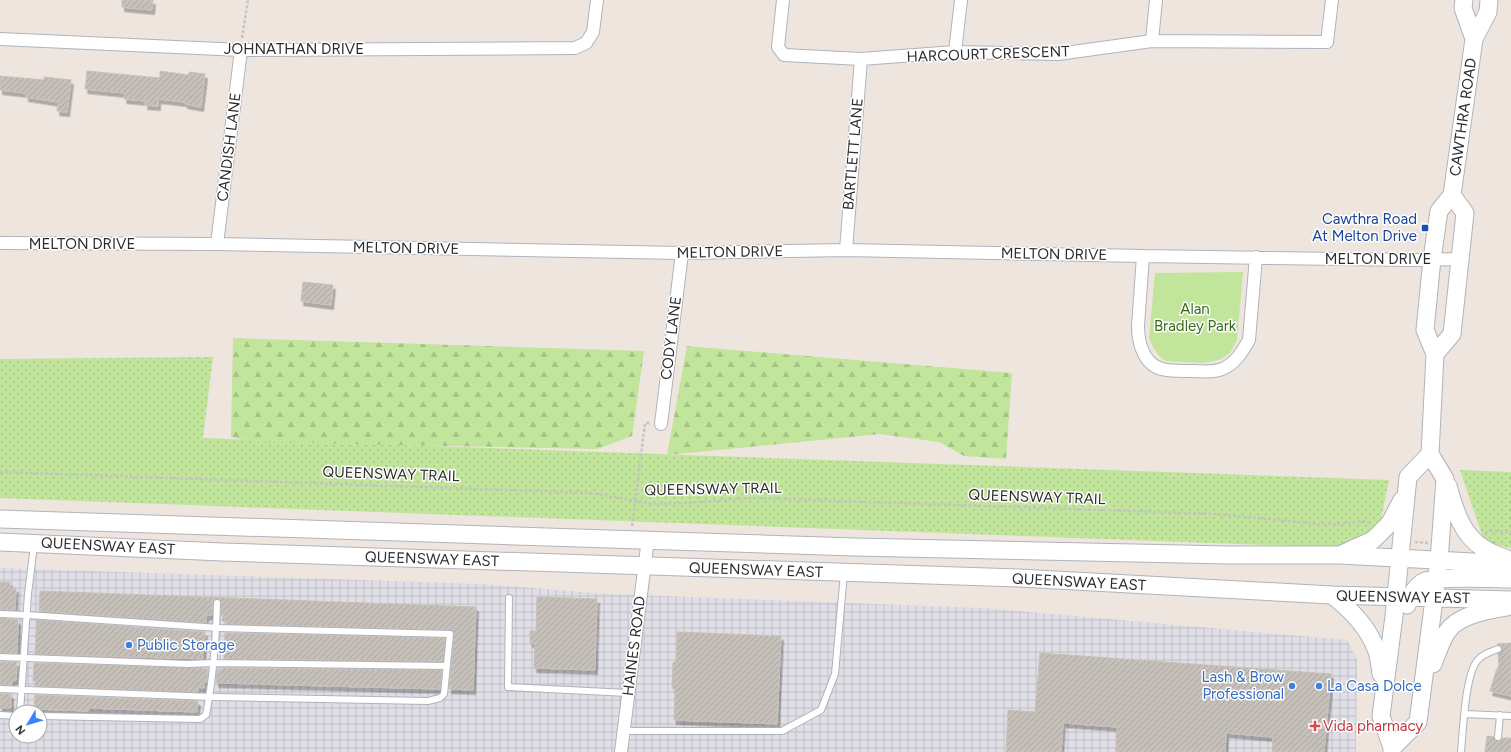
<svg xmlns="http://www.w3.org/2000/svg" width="1511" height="752" font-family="Figtree,sans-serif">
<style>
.industrial{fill:url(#industrial-grid);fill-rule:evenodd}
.grass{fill:url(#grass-dots)}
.forest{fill:url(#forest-firs)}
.park{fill:#c1e59a}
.building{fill:url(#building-hatch);stroke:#cac0b8;filter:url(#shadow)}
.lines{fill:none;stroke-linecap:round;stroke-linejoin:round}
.service-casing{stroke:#afb4bc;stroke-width:8}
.minor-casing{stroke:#afb4bc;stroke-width:14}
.secondary-casing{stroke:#afb4bc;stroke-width:19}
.path{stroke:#c4c4c4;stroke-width:2.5;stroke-dasharray:3 2;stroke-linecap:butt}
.service{stroke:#fff;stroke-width:6}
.minor{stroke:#fff;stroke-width:12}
.secondary{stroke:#fff;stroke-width:17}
.transit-dot{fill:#1a4fb4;stroke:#fff;stroke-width:1.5}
.shop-dot{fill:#3f7fe0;stroke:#fff;stroke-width:1.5}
.health-dot{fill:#e0444e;stroke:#fff;stroke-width:1.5}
.labels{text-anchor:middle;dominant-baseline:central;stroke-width:3;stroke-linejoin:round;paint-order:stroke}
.street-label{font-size:15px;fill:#2c2c2c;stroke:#fff}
.transit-label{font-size:15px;fill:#164399;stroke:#fff;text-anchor:end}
.park-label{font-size:15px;fill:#396c19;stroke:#fff}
.shop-label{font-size:15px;fill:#366cbe;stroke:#fff;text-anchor:start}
.health-label{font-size:15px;fill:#be3a42;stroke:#fff;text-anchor:start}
</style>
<defs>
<pattern id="industrial-grid" width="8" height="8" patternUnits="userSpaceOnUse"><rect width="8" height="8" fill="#e0dfe7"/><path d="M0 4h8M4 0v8" fill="none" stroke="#c0c0c6"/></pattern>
<pattern id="grass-dots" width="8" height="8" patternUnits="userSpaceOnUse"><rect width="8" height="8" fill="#c1e59a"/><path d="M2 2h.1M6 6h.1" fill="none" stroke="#a6c585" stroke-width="1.8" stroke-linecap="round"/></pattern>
<pattern id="forest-firs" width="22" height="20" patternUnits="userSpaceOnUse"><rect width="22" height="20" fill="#c1e59a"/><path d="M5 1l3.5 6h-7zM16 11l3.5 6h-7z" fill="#a6c585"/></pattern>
<pattern id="building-hatch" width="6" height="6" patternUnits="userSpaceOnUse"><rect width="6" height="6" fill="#c6c0ba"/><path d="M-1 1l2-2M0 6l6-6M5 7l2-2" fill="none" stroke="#aaa5a0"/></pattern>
<filter id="shadow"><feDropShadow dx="2.5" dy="4.5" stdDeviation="0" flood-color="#0004"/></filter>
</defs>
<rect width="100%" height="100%" fill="#eee5df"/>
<path class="industrial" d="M0,568L481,584L609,594L984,608L1347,640L1357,660L1356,752H0ZM16,712H40V736H16Z"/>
<path class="grass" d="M213,357L203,438L1389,480L1375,549L0,498V359Z
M1460,470L1511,472V548L1497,545L1483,538Z"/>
<path class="forest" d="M233,338L644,351L632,436L597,449L256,442L231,437Z
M687,346L1012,373L1006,459L964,456L939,442L880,434L667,455Z"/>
<path class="park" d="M1243,272L1237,340L1230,353L1221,359L1204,363L1166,361L1159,356L1153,347L1149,338L1155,273Z"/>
<path class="building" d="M122,0H153L152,10L122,7Z
M87,71L160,78V71L189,75V72L205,74L201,107L185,104V102L158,99V106L145,105L146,101L124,99L125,93L85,89Z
M0,76L44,80V77L71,80L67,112L57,111L58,102L26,97V93L0,90Z
M303,282L333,285L331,305L301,301Z
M0,582H10V588H16L15,610H0Z
M40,591L476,607L473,690L449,689L454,634V632L451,630L225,624V616H221V601L218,599L213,601L212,615H206V623L39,611Z
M537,597L597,599L595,670L534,668L535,644L530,643V631H536Z
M0,618L18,620L17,653H0Z
M37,620L205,632L203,659L35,654Z
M677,632L781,636L777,724L674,720L675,689L672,688L673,662H676Z
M225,633L445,638L443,661L224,659Z
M1511,643V696L1490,691L1496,671L1499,666L1498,654L1502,649L1501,646L1497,644Z
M1040,653L1331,674L1324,752H1272L1273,737L1226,733L1225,752H1116L1117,727L1063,723L1061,752H1006L1008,710L1035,712Z
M0,662H17L16,680H12V685H0Z
M34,663L202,668V669L208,670L207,682H204V688L198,687V692L35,686V681H33Z
M223,668L442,670L440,689L216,683L217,670H223Z
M0,694H11V708H0Z
M35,695L198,701L197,712L88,708V711L34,709Z
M1487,736L1494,737L1497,741H1500L1502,738H1511V752H1485Z"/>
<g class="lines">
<g class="service-casing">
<path id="service" d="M509,598L508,687L628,693
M0,614L27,615L219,628L450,634L444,694L440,698L428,701L213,697L0,689
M0,657L188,664L213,663L447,666
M20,712L28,594L34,545
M1465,714L1511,716
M0,715L16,716
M40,716L200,719L206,715C213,678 216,640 217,603
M624,731H782L821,710L835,674L844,573
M1498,737L1500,715
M1461,752C1463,731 1465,676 1477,661C1482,654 1490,652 1498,649"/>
</g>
<g class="minor-casing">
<path id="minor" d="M783,0L778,47L784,55L861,59L955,52L1058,54L1152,41L1327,42L1332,0
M0,39L241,50L575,48L586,43L593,32L597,0
M1152,41L1156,0
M955,52L961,0
M0,243L217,244L682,253L846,250L1143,256L1412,260L1461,259
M217,244L241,50
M846,250L861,59
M1143,256L1138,326C1138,345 1145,368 1167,370C1175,371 1184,371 1192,371C1202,371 1213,373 1222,369C1235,364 1242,352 1249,340L1256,257
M661,424L682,253
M621,752L648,539"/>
</g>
<g class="secondary-casing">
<path id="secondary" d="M1464,0L1463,8L1474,39
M1435,354L1452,334L1465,213L1452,195
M1448,486C1455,510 1461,534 1483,548C1490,553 1501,556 1509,560
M0,519L855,547L1228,555H1340L1511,564
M0,542L222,552L1019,578L1332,595L1511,600
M1342,554L1373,540L1390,523L1402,500
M1332,595C1350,609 1368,627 1376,649C1379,656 1380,666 1381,674
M1407,605C1410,596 1415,587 1423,582C1435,576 1494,579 1511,579
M1433,664C1438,652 1442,636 1451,627C1464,614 1490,610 1507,607
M1392,748L1418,722L1439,561L1445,479L1430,454L1435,354L1425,330L1432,259L1439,211L1452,195L1474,39L1488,12L1489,0
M1392,752V748L1381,716L1394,616L1408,477L1430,454"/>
</g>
<path class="path" d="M242,38L248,0
M0,472L592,493L653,504L683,503L754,498L1216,514L1318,524H1342L1363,521L1370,523
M632,526L645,423H650
M1485,532L1493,531L1511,532
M1415,542L1428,543"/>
<use href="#service" class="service"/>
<use href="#minor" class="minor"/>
<use href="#secondary" class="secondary"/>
</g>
<rect class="transit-dot" x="1421" y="224" width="8" height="8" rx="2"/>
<g class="shop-dot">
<circle cx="129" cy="645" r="4"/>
<circle cx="1292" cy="686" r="4"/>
<circle cx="1319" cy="686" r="4"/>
</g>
<path class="health-dot" d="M1313 720h4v4h4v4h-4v4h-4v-4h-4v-4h4z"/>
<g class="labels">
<g class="street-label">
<text x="294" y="49">JOHNATHAN DRIVE</text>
<text transform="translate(988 54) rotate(-2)">HARCOURT CRESCENT</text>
<text transform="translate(1463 117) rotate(-82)">CAWTHRA ROAD</text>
<text transform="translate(229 147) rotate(-83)">CANDISH LANE</text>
<text transform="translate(853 154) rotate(-85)">BARTLETT LANE</text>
<text x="82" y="244">MELTON DRIVE</text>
<text transform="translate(406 248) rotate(1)">MELTON DRIVE</text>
<text transform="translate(730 252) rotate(-1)">MELTON DRIVE</text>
<text transform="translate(1054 254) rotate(1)">MELTON DRIVE</text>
<text x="1378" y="259">MELTON DRIVE</text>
<text transform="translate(671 338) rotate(-83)">CODY LANE</text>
<text transform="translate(391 474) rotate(2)">QUEENSWAY TRAIL</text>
<text transform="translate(713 489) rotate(-1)">QUEENSWAY TRAIL</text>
<text transform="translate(1037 497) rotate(2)">QUEENSWAY TRAIL</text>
<text transform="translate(108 546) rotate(3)">QUEENSWAY EAST</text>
<text transform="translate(432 559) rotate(2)">QUEENSWAY EAST</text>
<text transform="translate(756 570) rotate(2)">QUEENSWAY EAST</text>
<text transform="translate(1079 582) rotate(3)">QUEENSWAY EAST</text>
<text transform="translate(1403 597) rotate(1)">QUEENSWAY EAST</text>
<text transform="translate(634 646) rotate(-83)">HAINES ROAD</text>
</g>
<g class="transit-label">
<text x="1417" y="219">Cawthra Road<tspan x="1417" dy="17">At Melton Drive</tspan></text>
</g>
<g class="park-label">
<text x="1195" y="309">Alan<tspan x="1195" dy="17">Bradley Park</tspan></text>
</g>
<g class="shop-label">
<text x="137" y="645">Public Storage</text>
<text x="1284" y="677" text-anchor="end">Lash &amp; Brow<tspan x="1284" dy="17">Professional</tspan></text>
<text x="1327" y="686">La Casa Dolce</text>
</g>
<g class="health-label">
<text x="1323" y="726">Vida pharmacy</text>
</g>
</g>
<g transform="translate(28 724) rotate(232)"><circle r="19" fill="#ffffff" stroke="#ababab"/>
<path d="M0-3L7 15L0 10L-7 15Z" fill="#3c81fe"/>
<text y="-6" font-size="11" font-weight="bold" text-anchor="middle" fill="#2c2c2c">N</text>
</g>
</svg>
